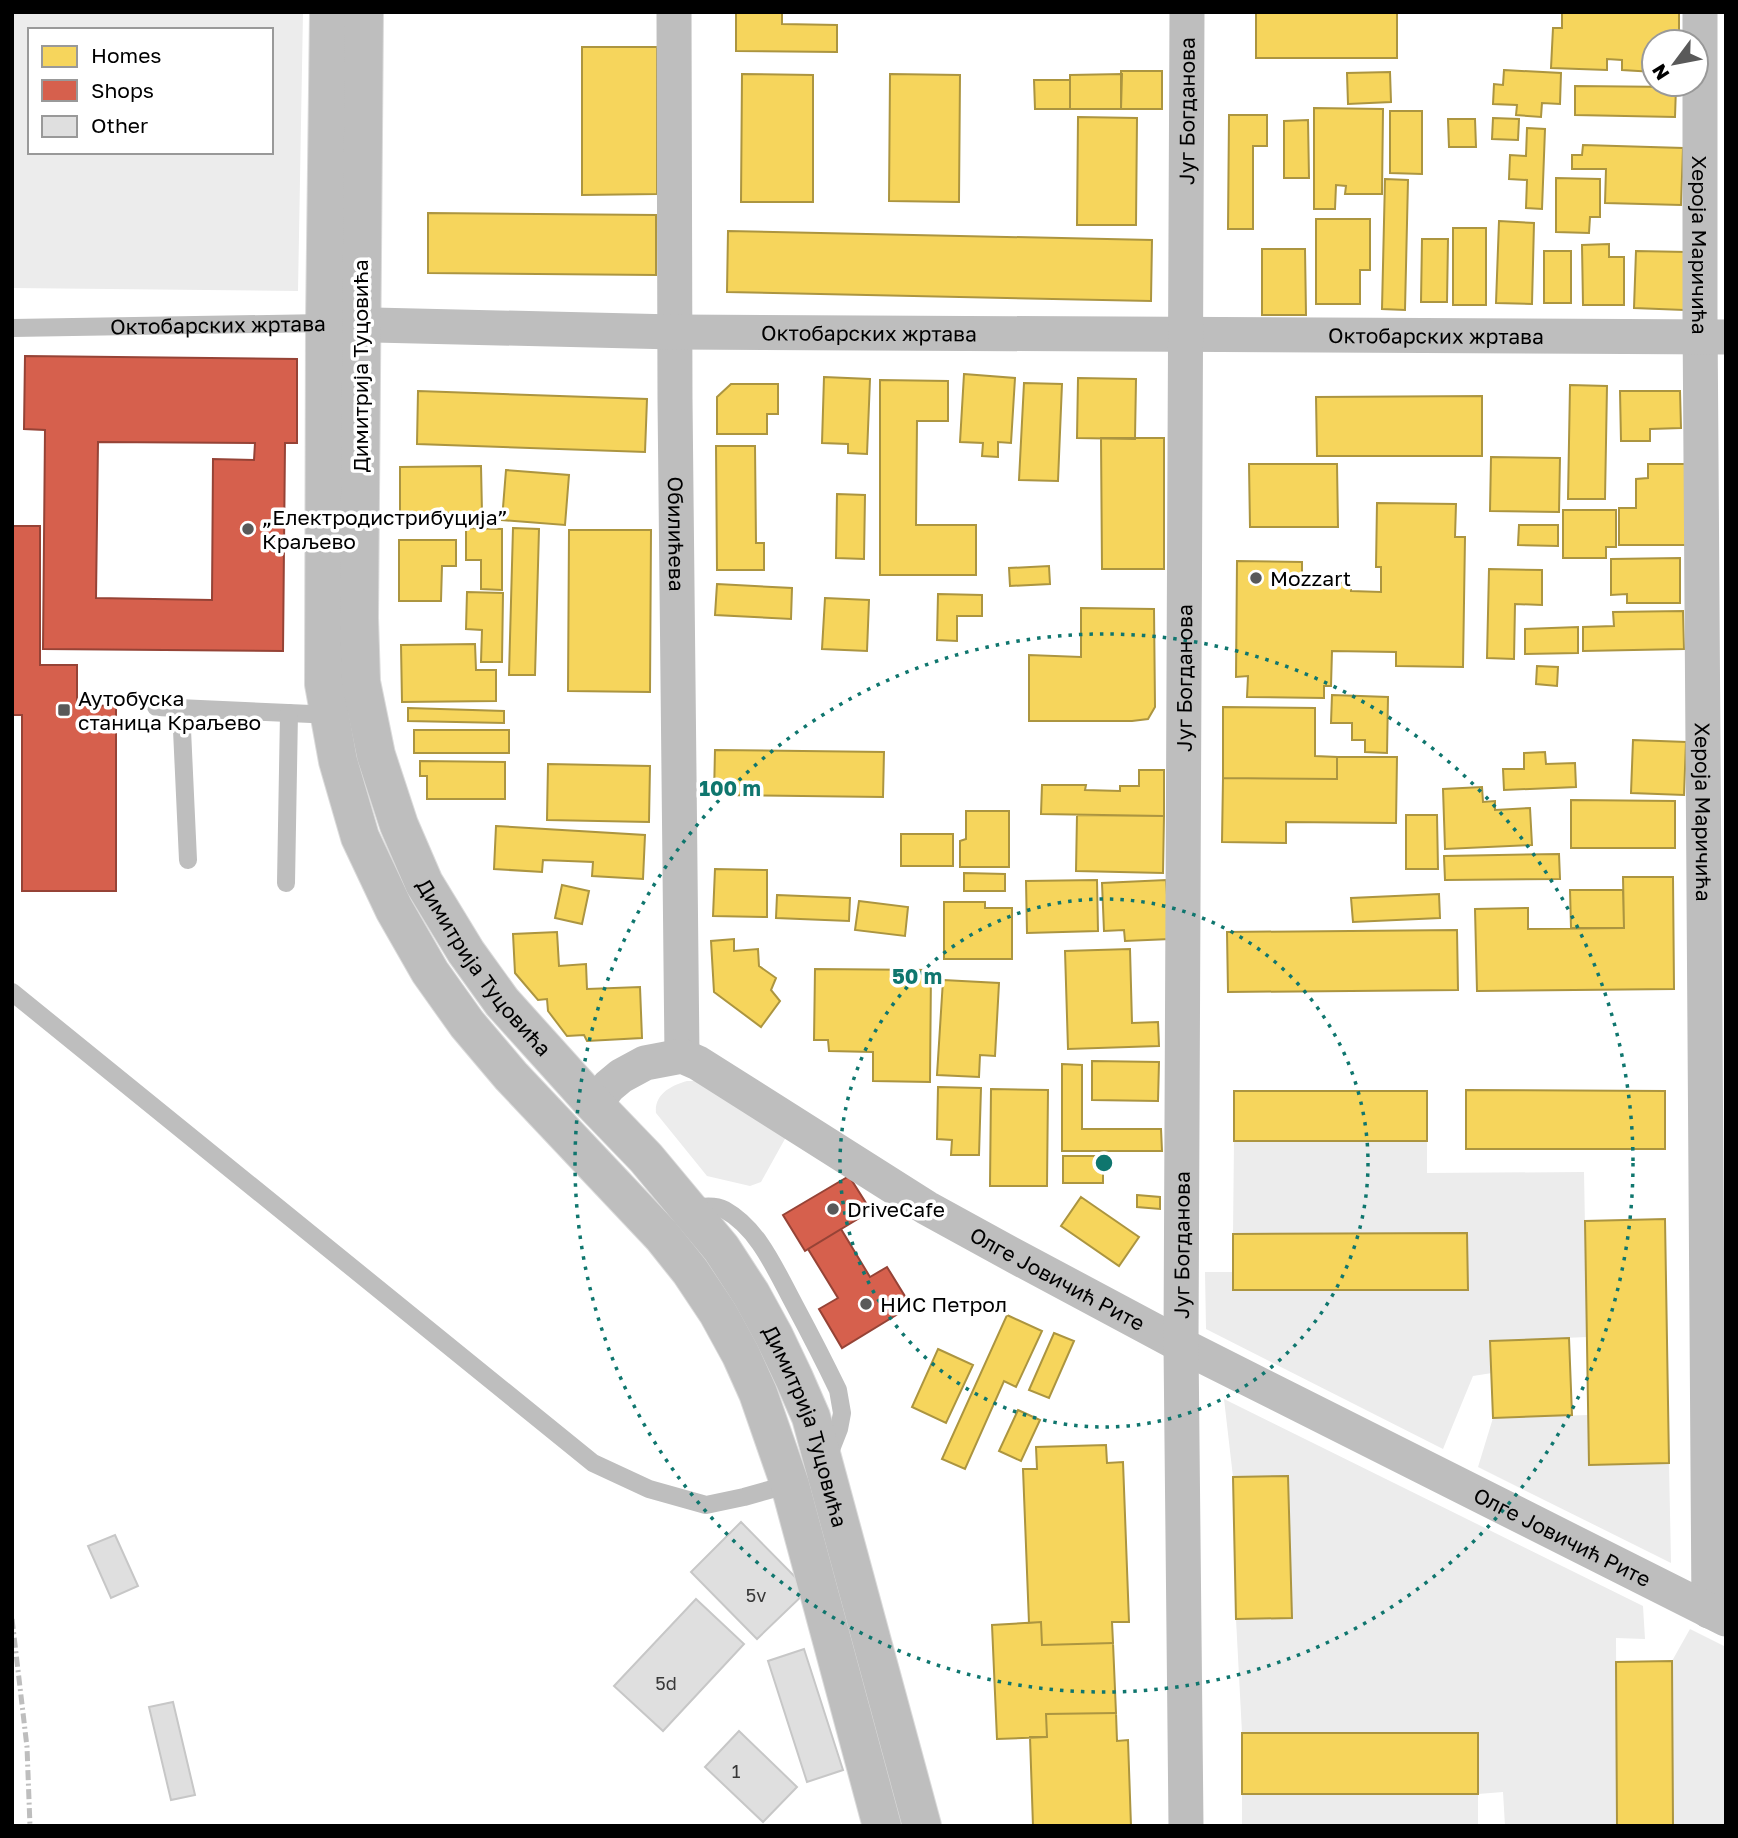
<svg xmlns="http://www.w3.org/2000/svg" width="1738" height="1838" font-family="'Golos Text',sans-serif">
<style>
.green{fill:#ececec;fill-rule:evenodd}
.homes{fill:#f6d55c;stroke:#ac9540;stroke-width:2}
.shops{fill:#d6604d;stroke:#964336;stroke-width:2;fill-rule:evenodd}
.building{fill:#dfdfdf;stroke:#c7c7c7;stroke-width:2}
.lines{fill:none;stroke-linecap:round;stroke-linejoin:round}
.primary-casing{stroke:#dbdbdb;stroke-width:40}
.service{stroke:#bebebe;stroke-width:18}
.minor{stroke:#bebebe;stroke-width:35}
.primary{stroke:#bebebe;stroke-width:38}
.rail{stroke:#bebebe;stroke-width:5;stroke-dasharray:10 3.5 2 3.5;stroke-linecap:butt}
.ring{fill:none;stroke:#0f766e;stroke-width:3.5;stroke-dasharray:3.5 7}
.poi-dot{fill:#595959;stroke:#fff;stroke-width:2.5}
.labels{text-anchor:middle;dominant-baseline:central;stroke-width:7;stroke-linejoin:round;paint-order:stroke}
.number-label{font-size:18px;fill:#383838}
.street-label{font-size:21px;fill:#000;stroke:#fff}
.poi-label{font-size:21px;fill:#000;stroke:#fff;text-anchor:start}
.centre{fill:#0f766e;stroke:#fff;stroke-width:3.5}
.ring-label{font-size:21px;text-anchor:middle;font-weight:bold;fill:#0f766e;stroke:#fff;stroke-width:7;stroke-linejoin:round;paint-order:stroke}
</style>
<rect width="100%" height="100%" fill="#fff"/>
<path class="green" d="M12,12H303L298,291L12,288ZM30,30H271V152H30Z
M687,1081H699L786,1137L761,1182L750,1186L707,1176L656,1113C654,1094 672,1085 687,1081Z
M1234,1141H1427V1173L1584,1172L1587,1337L1491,1341L1492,1373L1473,1376L1443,1449L1206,1329L1205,1272H1233V1289H1468L1467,1233L1233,1234Z
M1224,1399L1643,1606L1645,1639L1616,1638L1617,1826H1505L1503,1792L1478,1794V1826H1242V1794H1477L1242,1733L1236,1619L1292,1618L1288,1476L1233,1477Z
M1588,1415L1589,1465L1669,1463L1671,1563L1478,1467L1493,1418Z
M1690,1629L1726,1647V1826H1673L1672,1661Z"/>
<path class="homes" d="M736,12H782V24L837,25V52L736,51Z
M1256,12H1397V58H1256Z
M1562,12H1679V31L1687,32V42H1654V72L1622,70V60L1607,59V70L1551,68L1553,28H1562Z
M582,47H657V194L582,195Z
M1504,70L1561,73L1560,104L1542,103L1541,117L1516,115L1517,105L1493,104L1494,84L1503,85Z
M1121,71H1162V109H1121Z
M1390,72L1391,102L1348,104L1347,73Z
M742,74L813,75V202H741Z
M890,74L960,75L959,202L889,201Z
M1122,74L1121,109H1070V75Z
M1034,80H1070V109H1035Z
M1575,86L1676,87L1675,117L1575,115Z
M1314,108L1383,109L1382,194H1345L1346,186L1336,185L1335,209H1314Z
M1390,111H1422V174L1390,173Z
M1229,115H1267V146H1253V229H1228Z
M1078,117L1137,118L1136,225H1077Z
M1493,118L1519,119L1518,140L1492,139Z
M1448,119H1475L1476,147H1449Z
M1308,120L1309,178H1284V121Z
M1527,128L1545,129L1542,209L1526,208L1527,180L1509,179L1510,155L1526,156Z
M1583,145L1683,148L1681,205L1605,203L1606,169H1572V155H1582Z
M1556,178L1600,179V217H1590L1589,233L1556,232Z
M1385,179L1408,180L1405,310L1382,309Z
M428,213L656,215V275L428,273Z
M1316,219H1370V270H1360V304H1316Z
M1499,221L1534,223L1532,304L1496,303Z
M1453,228H1486V305H1453Z
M728,231L1152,240L1151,301L727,292Z
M1422,239H1448L1447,302H1421Z
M1609,244V257H1624V305H1583L1582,245Z
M1262,249H1305L1306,315H1262Z
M1544,251H1571V303H1544Z
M1636,251L1686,252L1684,310L1634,308Z
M964,374L1015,378L1011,443L998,442V457L982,456L983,443L960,442Z
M824,377L870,379L867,454L848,453V444L822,443Z
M1078,378L1136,379L1135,439L1077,438Z
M880,380L948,381V421H917L916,525H976V575H880Z
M1024,383L1062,384L1058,481L1019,480Z
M731,384H778V414H767V434H717V397Z
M1570,385L1607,386L1605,499H1568Z
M418,391L647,399L645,452L417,444Z
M1620,391H1680L1681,428L1650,429V441H1621Z
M1482,396V456H1317L1316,397Z
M1101,438H1164V569H1102Z
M716,446H755L756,543H764V570H717Z
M1491,457L1560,458L1559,512L1490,511Z
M1249,464H1337L1338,527H1250Z
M1648,464H1686V545H1619V508H1636V479L1648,478Z
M481,466L482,513L400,514V467Z
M506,470L569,475L565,525L502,520Z
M837,494L865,495L864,559L836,558Z
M1377,503L1456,504L1455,537H1465L1463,667L1396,666V652L1332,651L1331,686H1324V698L1247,697L1248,676L1236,677L1237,561L1302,562V582L1351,583V591L1381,592V567H1376Z
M1563,510H1616V547H1606V558H1563Z
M1519,525H1558V546L1518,545Z
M466,528L502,529V590L481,589V560H466Z
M513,528L539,529L535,675H509Z
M569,530H651L650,692L568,691Z
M399,540H456V566H442L441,601H399Z
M1680,558V603H1627V594L1611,595V559Z
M1049,566L1050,584L1010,586L1009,568Z
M1489,569L1542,570V605L1515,604L1514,659L1487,658Z
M717,584L792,588L791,619L715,615Z
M467,592L503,593L502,662H481L482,630L466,629Z
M938,594L982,595V616H957V641L937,640Z
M825,598L869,600L867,651L822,649Z
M1081,608L1154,609L1155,707L1148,719L1132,721H1029V655L1081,657Z
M1683,611L1684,649L1583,651V627L1614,626L1613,612Z
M1578,627V653L1525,654V629Z
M475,644L476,670H496V701L402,702L401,645Z
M1537,666L1558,667L1557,686L1536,684Z
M1332,695L1388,697L1387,753L1365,752V740H1352V723H1331Z
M1223,707L1315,708V756L1337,757V779L1223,778Z
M408,708L504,711V723L408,721Z
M414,730H509V753H414Z
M1633,740L1686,742L1684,795L1631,793Z
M715,750L884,752L883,797L714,795Z
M1545,752L1546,764L1575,763L1576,787L1504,790L1503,769H1524V753Z
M1337,757H1397L1396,823L1286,822V843L1222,842L1223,778L1337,779Z
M420,761L505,762V799H427V776H420Z
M548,764L650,766L649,822L547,820Z
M1139,770H1164V816L1041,814L1042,785H1086L1085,790L1120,791V786H1139Z
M1482,787L1483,802L1495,801V810L1530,808L1532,845L1445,849L1443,789Z
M1571,800L1675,801V848H1571Z
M966,811H1009V867H960V841L966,839Z
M1077,815L1164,816L1163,873L1076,871Z
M1406,815H1437L1438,869H1406Z
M496,826L645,835L643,879L592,876L593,862L543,860L542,872L494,869Z
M901,834H953V866H901Z
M1559,854L1560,879L1445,880L1444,856Z
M715,869L767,870V917L713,916Z
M964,873L1005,874V891H964Z
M1623,877H1673L1674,989L1477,991L1475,909L1528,908V929L1624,928Z
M1097,880L1098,931L1027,933L1026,881Z
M1166,880L1170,939L1125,941L1124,930L1104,931L1102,883Z
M562,885L589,891L582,924L555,918Z
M1570,890H1623L1624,928H1571Z
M1439,894L1440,918L1353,922L1351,898Z
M777,895L850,898L849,921L776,918Z
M859,901L908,907L905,936L855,930Z
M944,902H985V908H1012V959H944Z
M1457,930L1458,990L1228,992L1227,932Z
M557,932L559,966L586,964L587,989L640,987L642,1038L587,1041L584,1035L567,1036L548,1011L547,999L538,1000L515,973L513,934Z
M734,939V951L758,949L759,966L776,978L771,990L780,1001L761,1027L714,992L711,941Z
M1130,949L1132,1023L1158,1022L1159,1046L1068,1049L1065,951Z
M815,969L931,970L930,1082L873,1081V1052L829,1051L828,1040H814Z
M943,980L999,983L995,1056L980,1055L979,1077L937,1075Z
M1092,1061L1159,1062L1158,1101L1092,1100Z
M1062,1064L1082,1065V1129H1161L1162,1151H1062Z
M938,1087L981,1088L979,1155H951L952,1140L937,1139Z
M991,1089L1048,1090L1047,1186H990Z
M1466,1090L1665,1091V1149H1466Z
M1234,1091H1427V1141H1234Z
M1063,1156H1103V1183H1063Z
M1137,1195L1160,1197V1209L1137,1207Z
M1081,1197L1139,1237L1119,1266L1061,1226Z
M1665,1219L1669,1463L1589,1465L1585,1221Z
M1467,1233L1468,1290H1233V1234Z
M1007,1315L1042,1331L1016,1387L1004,1381L965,1469L942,1459Z
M1054,1333L1074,1341L1049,1398L1029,1390Z
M1569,1338L1572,1415L1493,1418L1490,1341Z
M938,1349L973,1365L946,1423L912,1407Z
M1018,1410L1040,1420L1021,1461L999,1451Z
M1106,1445L1107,1463L1123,1462L1129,1622H1112L1113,1643L1042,1645L1041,1622L1029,1623L1023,1469H1037L1036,1447Z
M1288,1476L1292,1618L1236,1619L1233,1477Z
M1041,1622L1042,1645L1113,1643L1116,1713L1046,1714L1047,1737L997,1739L992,1625Z
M1672,1661L1673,1826H1617L1616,1662Z
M1116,1713L1117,1741L1128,1740L1131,1826H1033L1030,1737H1047L1046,1714Z
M1242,1733H1478V1794H1242Z"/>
<path class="shops" d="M25,356L297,359V443H285L283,651L43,649L45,430L24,429ZM98,442L255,443L254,460L213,459L212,600L96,598Z
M12,526H40V665H77V705L116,706V891H22V715H12Z
M849,1176L871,1211L805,1251L783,1215Z
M841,1229L870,1277L887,1267L911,1306L842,1348L819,1309L838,1298L808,1249Z"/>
<path class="building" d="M741,1522L808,1590L757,1639L691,1572Z
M115,1535L138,1586L111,1598L88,1546Z
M696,1599L744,1644L663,1731L614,1686Z
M804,1649L843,1770L807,1782L768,1661Z
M173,1702L195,1795L171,1800L149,1707Z
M739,1731L797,1787L763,1822L705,1767Z"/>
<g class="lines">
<g class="primary-casing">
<g id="primary">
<path d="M329,12L325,323L324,684L338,761L360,837L394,909L430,972L467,1024L511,1076L662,1236L690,1271L718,1313L741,1355L758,1393L790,1485L882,1826"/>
<path id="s7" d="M364,12L359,618L361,682L376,755L399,825L424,883L466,952L502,1002L594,1104L646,1158L721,1248L751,1294L774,1336L794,1378L811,1417L922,1826"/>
</g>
</g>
<g class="service">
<path id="s1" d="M12,328L325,323"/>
<path d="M156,707L334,715"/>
<path d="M181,708L188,860"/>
<path d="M286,883L289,713"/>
<path d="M12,992L593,1463L649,1489L706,1505L744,1497L794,1483"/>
<path d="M688,1209C700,1207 713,1204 725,1210C759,1229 776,1271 794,1304C809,1332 824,1361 838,1390L842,1413L839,1429L828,1457"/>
</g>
<g class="minor">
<path id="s2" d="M674,12L675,399L682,1056"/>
<path id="s3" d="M1700,12V315L1709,1611"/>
<path id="s4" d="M332,324L675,332L1726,337"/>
<path id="s5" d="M594,1104L609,1086L621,1076L645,1063L682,1056L698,1063L927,1208L1009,1253L1181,1345L1726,1619"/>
<path id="s6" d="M1186,1826L1181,1345L1187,12"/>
</g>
<use href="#primary" class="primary"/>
<path class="rail" d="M12,1619L27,1747L30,1826"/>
</g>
<g class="ring">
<circle cx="1104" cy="1163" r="264"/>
<circle cx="1104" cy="1163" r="529"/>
</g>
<g class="poi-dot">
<circle cx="248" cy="529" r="7"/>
<circle cx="1256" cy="578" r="7"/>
<rect x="57" y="703" width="14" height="14" rx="3.5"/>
<circle cx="833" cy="1209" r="7"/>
<circle cx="866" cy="1304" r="7"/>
</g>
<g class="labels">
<g class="number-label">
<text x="756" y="1595">5v</text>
<text x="666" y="1683">5d</text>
<text x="736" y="1771">1</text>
</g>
<g class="street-label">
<text stroke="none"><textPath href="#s6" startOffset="1715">Југ Богданова</textPath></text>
<text stroke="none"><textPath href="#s3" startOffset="233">Хероја Маричића</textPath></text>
<text stroke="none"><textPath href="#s1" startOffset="206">Октобарских жртава</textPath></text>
<text stroke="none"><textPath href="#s4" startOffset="537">Октобарских жртава</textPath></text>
<text stroke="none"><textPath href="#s4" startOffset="1104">Октобарских жртава</textPath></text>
<text transform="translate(360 366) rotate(-90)">Димитрија Туцовића</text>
<text stroke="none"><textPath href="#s2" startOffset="522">Обилићева</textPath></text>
<text stroke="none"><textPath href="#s6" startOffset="1148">Југ Богданова</textPath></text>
<text stroke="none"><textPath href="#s3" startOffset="800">Хероја Маричића</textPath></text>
<text stroke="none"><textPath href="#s7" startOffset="985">Димитрија Туцовића</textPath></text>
<text stroke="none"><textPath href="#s6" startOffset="581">Југ Богданова</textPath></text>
<text stroke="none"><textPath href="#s5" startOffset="541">Олге Јовичић Рите</textPath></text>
<text stroke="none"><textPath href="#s7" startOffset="1552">Димитрија Туцовића</textPath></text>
<text stroke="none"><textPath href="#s5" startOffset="1108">Олге Јовичић Рите</textPath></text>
</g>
<g class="poi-label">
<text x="262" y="517">„Електродистрибуција”<tspan x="262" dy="24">Краљево</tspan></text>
<text x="1270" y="578">Mozzart</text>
<text x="78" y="698">Аутобуска<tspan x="78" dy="24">станица Краљево</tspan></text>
<text x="847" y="1209">DriveCafe</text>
<text x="880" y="1304">НИС Петрол</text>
</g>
</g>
<circle cx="1104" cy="1163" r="10" class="centre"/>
<g class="ring-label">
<text x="730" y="796">100 m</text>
<text x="917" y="984">50 m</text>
</g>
<rect width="1738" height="1838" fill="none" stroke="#000000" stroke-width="28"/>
<rect x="28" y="28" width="245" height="126" fill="#ffffff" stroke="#999999" stroke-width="2"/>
<rect x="42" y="46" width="35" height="21" fill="#f6d55c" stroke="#999999" stroke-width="2"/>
<text x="91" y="63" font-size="21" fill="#000000">Homes</text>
<rect x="42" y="80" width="35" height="21" fill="#d6604d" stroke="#999999" stroke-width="2"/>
<text x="91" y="98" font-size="21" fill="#000000">Shops</text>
<rect x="42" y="116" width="35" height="21" fill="#dfdfdf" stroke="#999999" stroke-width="2"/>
<text x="91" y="133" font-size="21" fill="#000000">Other</text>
<g transform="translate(1675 63) rotate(238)"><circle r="33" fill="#ffffff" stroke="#999999" stroke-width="2"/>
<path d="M0-5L12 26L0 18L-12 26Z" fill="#595959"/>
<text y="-10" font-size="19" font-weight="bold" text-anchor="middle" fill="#000000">N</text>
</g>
</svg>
